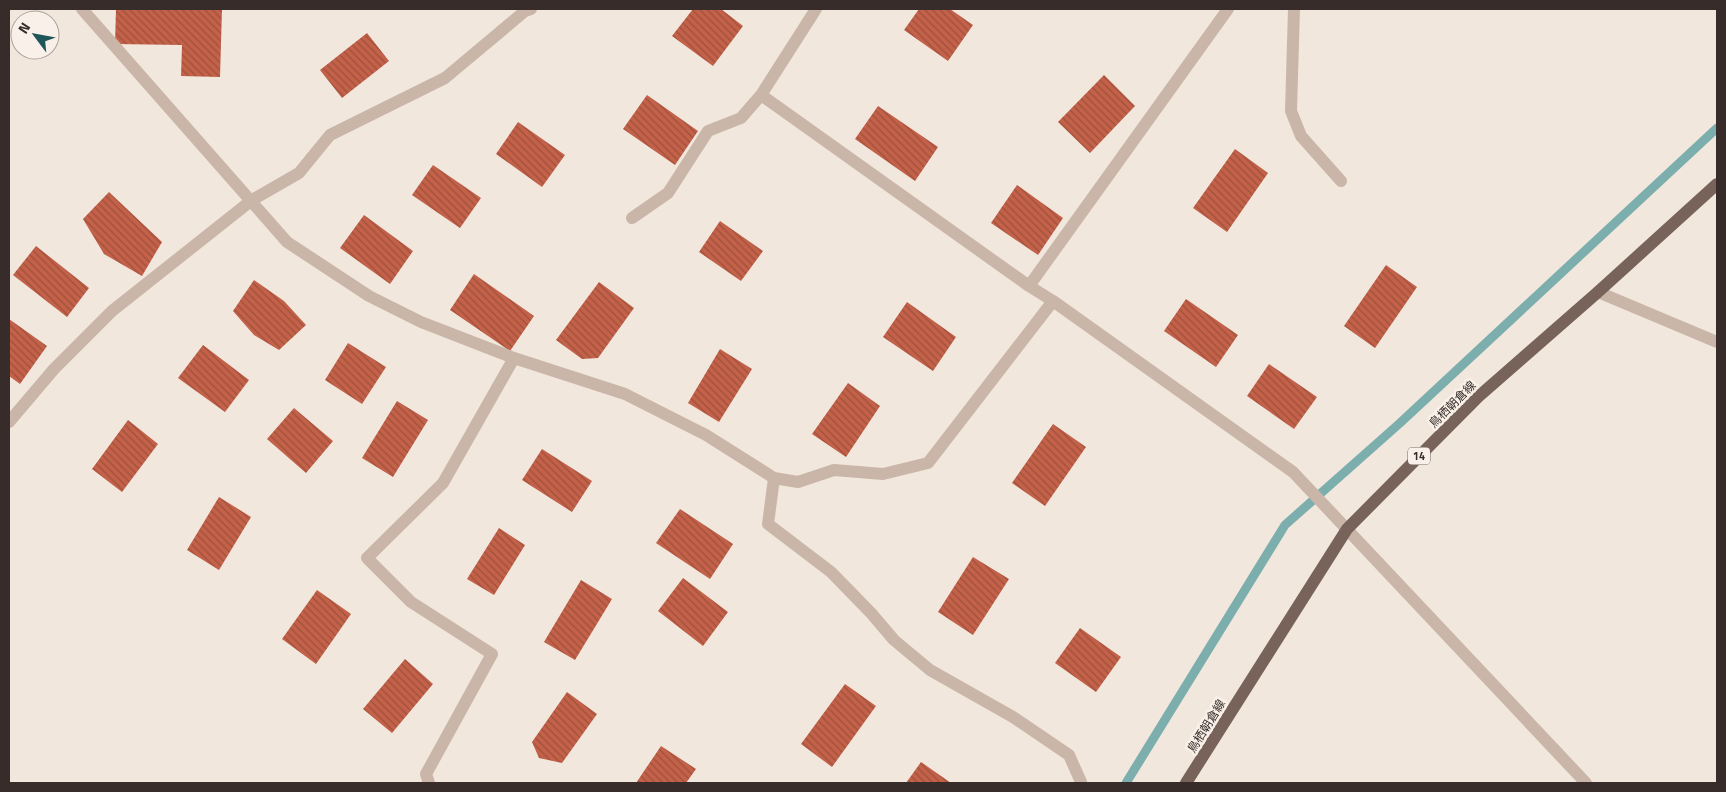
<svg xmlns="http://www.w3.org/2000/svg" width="1726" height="792" font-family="'Titillium Web','Noto Sans JP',sans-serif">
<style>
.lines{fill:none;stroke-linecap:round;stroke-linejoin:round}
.stream{stroke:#7caeae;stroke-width:9}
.building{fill:url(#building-back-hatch)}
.minor{stroke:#cab6a9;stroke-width:12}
.primary{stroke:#78635a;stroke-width:12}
.labels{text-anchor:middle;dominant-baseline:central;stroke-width:5;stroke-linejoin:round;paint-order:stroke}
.shield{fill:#f9f1e9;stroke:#716763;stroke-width:1}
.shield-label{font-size:11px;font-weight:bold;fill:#372c29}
.street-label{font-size:12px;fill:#372c29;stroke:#f9f1e9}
</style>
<defs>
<pattern id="building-back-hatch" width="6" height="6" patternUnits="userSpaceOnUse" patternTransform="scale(1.25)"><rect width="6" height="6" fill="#c36149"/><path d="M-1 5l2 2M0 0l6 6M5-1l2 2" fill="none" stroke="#9f503d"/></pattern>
</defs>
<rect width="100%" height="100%" fill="#f2e7dd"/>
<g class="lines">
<path class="stream" d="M1126,783L1285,525L1400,423L1717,128"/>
</g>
<path class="building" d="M116,9H222L220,77L181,76L182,45L115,44Z
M693,9H721L743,26L713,66L672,36Z
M919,9H950L973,25L948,61L904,30Z
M367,33L389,61L342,98L320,70Z
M1104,75L1135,106L1090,153L1058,122Z
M647,95L698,131L675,165L623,129Z
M878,106L938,147L915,181L855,139Z
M518,122L565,155L542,187L496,154Z
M1235,149L1268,173L1227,232L1193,208Z
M433,165L481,198L460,228L412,195Z
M1017,185L1063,218L1038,255L991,223Z
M109,192L162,242L142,276L104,254L83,219Z
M364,215L413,251L390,284L340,248Z
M720,221L763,251L741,281L699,252Z
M36,246L89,288L67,317L13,275Z
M1386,265L1417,287L1375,348L1344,326Z
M474,274L534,316L510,351L450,310Z
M254,280L284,301L306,325L279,350L254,335L233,311Z
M599,282L634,308L598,358L582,359L556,340Z
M1186,299L1238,335L1216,367L1164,331Z
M907,302L956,337L933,371L883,337Z
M9,319L47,346L20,384L9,376Z
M348,343L386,367L362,404L325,380Z
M203,345L249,380L225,412L178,378Z
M720,349L752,369L719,422L688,403Z
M1269,364L1317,397L1294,429L1247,396Z
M848,383L880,406L846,457L812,434Z
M397,401L428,420L393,477L362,458Z
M294,408L333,441L306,473L267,439Z
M128,420L158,444L122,492L92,469Z
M1053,424L1086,447L1045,506L1012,483Z
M542,449L592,481L572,512L522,480Z
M219,497L251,517L219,570L187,550Z
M680,509L733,544L710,579L656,543Z
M499,528L525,545L494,595L467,579Z
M973,557L1009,579L973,635L938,612Z
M683,578L728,612L703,646L658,611Z
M581,580L612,599L575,660L544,642Z
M317,590L351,614L316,664L282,639Z
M1080,628L1121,657L1096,692L1055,663Z
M405,659L433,684L392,733L363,709Z
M845,684L876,706L832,767L801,744Z
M567,692L597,714L562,763L539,758L532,742Z
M661,746L696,769L686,783H636Z
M921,762L951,783H906Z"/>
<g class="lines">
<path class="minor" d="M82,9L287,242L369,296L421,322L514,358L625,394L706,435L774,478L798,482L834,470L883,474L928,463L1053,301
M816,9L761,95L1029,286L1053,301L1293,472L1586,783
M1294,9L1291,111L1301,136L1341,181
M632,218L668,193L708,131L741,118L761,95
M1029,286L1228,9
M1598,292L1717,342
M9,422L54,369L112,311L252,200L299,173L330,135L445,78L525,11L531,9
M774,478L768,524L831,572L871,613L894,640L930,670L1013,717L1069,755L1081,782
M429,783L426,774L492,654L411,602L367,558L443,483L514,358"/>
<path class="primary" d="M1186,783L1347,529L1478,397L1598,292L1717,184"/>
</g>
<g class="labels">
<rect class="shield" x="1408" y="447.5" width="22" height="17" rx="4"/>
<g class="shield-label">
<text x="1419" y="456">14</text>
</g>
<g class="street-label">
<text transform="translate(1452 404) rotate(-45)">鳥栖朝倉線</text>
<text transform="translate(1206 726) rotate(-58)">鳥栖朝倉線</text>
</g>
</g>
<rect width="1726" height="792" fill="none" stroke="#372c29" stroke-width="20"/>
<g transform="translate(35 35) rotate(302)"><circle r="24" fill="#f9f1e9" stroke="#aba29c"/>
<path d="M0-4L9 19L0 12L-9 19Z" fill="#1f5657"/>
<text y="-8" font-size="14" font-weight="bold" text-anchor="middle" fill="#372c29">N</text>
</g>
</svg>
